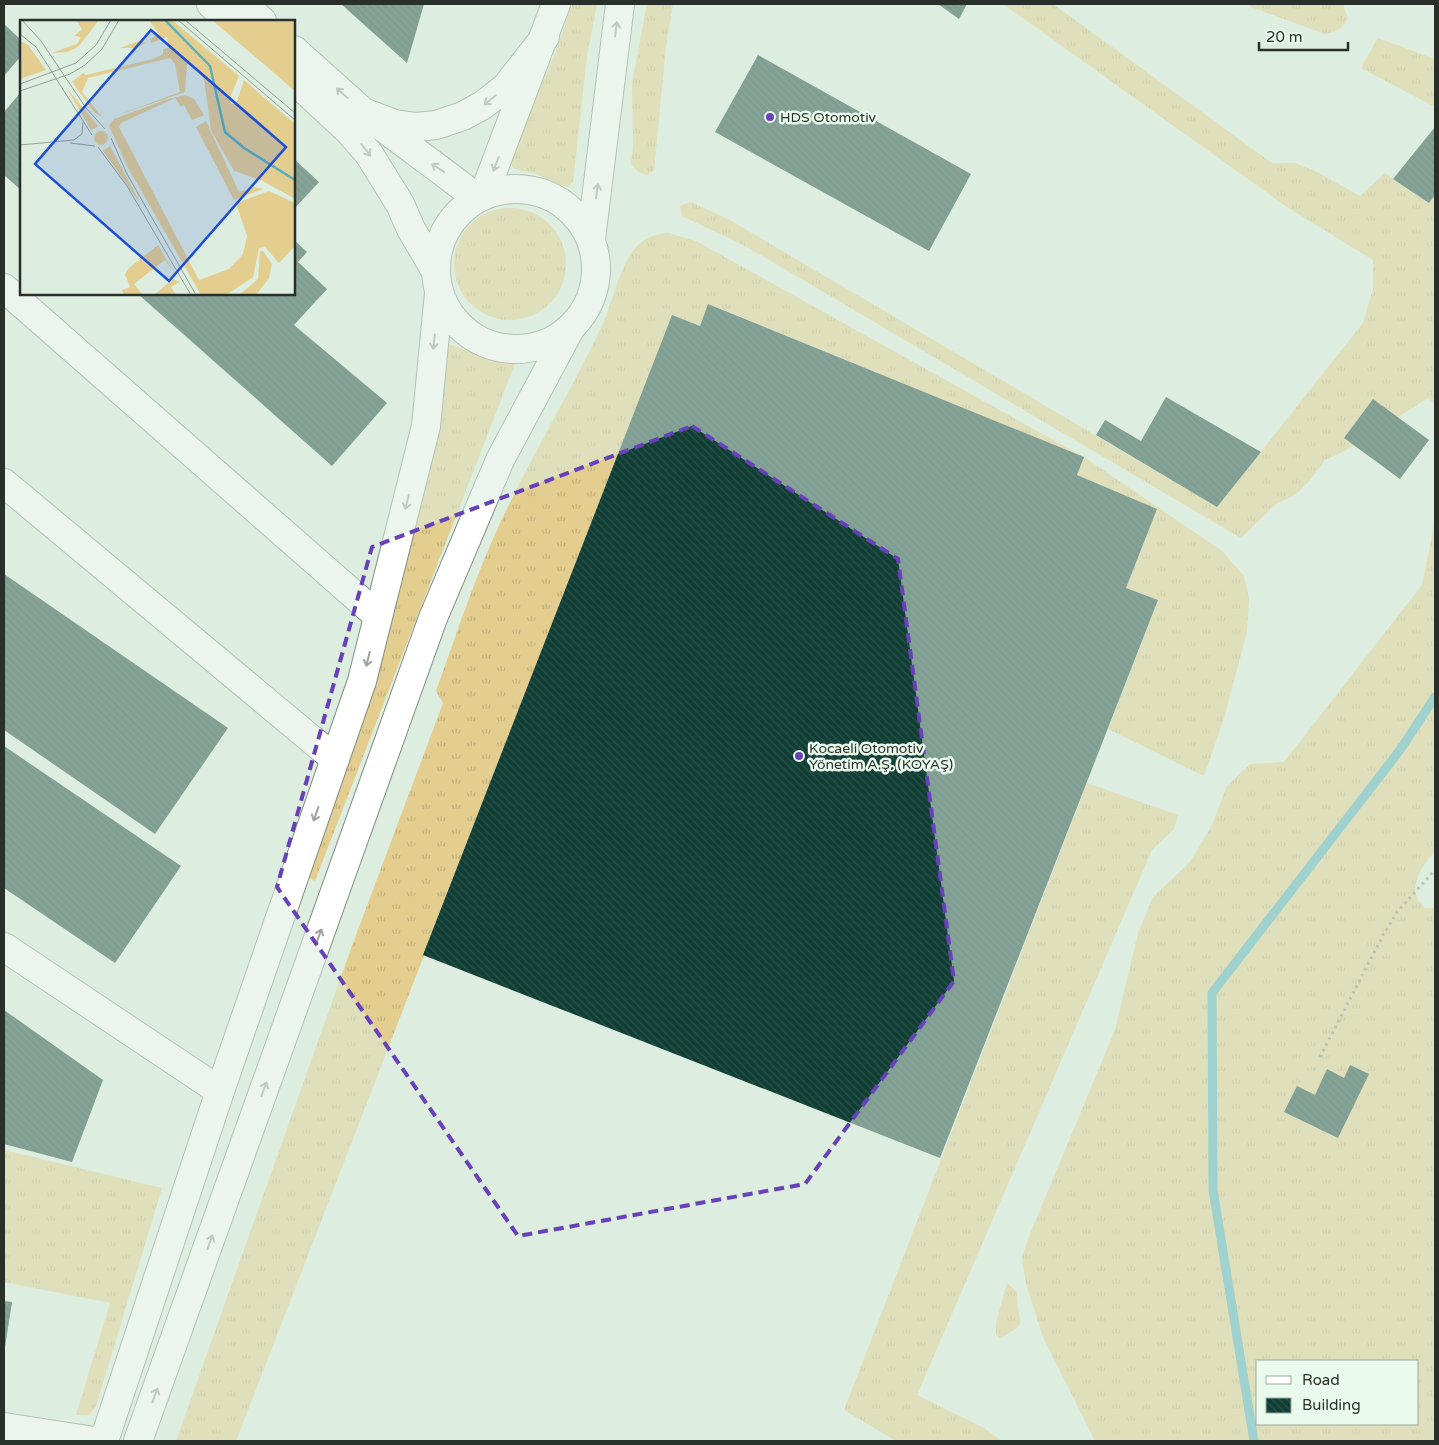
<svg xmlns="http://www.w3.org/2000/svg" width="1439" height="1445" font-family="'Varela Round',sans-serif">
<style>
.grass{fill:url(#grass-tufts);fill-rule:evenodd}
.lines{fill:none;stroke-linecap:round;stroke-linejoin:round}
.stream{stroke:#56afba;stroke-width:9}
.building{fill:url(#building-back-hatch)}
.minor-casing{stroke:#7f8e81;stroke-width:30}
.major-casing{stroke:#7f8e81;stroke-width:30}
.path{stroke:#89948a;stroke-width:3;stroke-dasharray:2.5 4;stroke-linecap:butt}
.minor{stroke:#fff;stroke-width:28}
.major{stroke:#fff;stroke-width:28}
.oneway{stroke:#9fa19f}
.marked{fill:none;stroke:#6741b9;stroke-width:4;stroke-dasharray:10 6;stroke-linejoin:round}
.poi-dot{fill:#6741b9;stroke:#eafaec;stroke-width:2}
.labels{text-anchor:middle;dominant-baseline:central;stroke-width:5;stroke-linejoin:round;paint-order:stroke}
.poi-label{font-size:14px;fill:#292f2a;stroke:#eafaec;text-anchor:start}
.inset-river{fill:none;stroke:#56afba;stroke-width:2.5}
.inset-road{fill:none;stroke:#95a197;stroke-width:1}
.view{fill:#1d4ed8;fill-opacity:0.15;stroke:#1d4ed8;stroke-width:2.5}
.inset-edge{fill:none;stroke:#292f2a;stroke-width:2.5}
</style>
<defs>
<pattern id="grass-tufts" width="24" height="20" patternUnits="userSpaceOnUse" patternTransform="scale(1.25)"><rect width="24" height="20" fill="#e3ce90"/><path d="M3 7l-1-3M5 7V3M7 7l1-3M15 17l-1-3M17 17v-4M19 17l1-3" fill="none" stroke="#c3b17c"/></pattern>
<pattern id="building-back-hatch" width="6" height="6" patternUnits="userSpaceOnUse" patternTransform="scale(1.25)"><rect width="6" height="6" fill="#103e35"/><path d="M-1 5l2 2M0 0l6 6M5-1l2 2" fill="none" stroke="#2a524a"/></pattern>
</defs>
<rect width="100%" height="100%" fill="#ddeddf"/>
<path class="grass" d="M572,4H597L587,56L573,182L568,187L560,185L536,174L515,169L508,163L556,51Z
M647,4H673L666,47L654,170L647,175L638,172L631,164L633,147L632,83Z
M1003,4H1053L1272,163H1295L1317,172L1360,196L1385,173L1429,203L1435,195V404L1428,398L1341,453L1325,460L1310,480L1295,495L1276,504L1241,538L747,247L682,216L680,206L691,202L728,219L1217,507L1363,323L1373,289V260L1287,207Z
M1248,4H1343L1348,19C1343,29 1335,32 1325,34L1251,7Z
M1378,38L1435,59V107L1361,68Z
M454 264a56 56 0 1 1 112 0a56 56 0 1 1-112 0Z
M668,233L696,241L1084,457L1222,551L1244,576L1249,599L1247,632L1224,718L1204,776L1108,729L1158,601L1126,588L1157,509L1077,475L1083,457L709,304L700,326L672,315L236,1441H176L353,943L443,703L436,691C457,633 476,573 503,517C533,454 569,394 599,332C612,307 617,273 633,251C641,239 654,234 668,233Z
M446,343C469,352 491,359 516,361L315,881L305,875Z
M1435,520V851C1425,863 1410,881 1417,898C1418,901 1422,905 1425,908H1435V1441H1095L1043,1337L1026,1284L1022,1257L1030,1234L1115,1030L1138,933L1153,897L1190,862L1212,825L1227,786L1250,764L1284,762L1422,585ZM1258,1361H1418V1424H1258Z
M1087,783L1178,815L1174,829L1152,850L917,1395L984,1428L1002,1441H896L844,1410Z
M4,1150L162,1188L96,1406L89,1415H76L110,1303L4,1282Z
M1007,1283L1017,1292L1018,1309L1021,1322L1017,1328L1000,1339L996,1334V1323Z"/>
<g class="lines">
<path class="stream" d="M1254,1441L1213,1190L1212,993L1400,750L1435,697"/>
</g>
<path class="building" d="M341,4H424L407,63Z
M938,4H967L959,19Z
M4,24L21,40V56L4,76Z
M758,55L971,174L929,251L715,132Z
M21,92V190L4,175V112Z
M1435,127V195L1429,203L1393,179Z
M294,159L319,182L294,209Z
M294,240L307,252L298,262L327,289L294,325L387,403L332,466L138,294H294Z
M708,304L1084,457L1077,475L1157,509L1126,588L1158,600L940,1158L423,955L672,315L700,326Z
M1166,397L1261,452L1217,507L1096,435L1105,420L1141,441Z
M1373,399L1429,440L1400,479L1344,438Z
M4,574L228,728L155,834L4,730Z
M4,746L181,866L115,963L4,888Z
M4,1010L103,1080L72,1162L4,1144Z
M1350,1065L1369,1074L1338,1138L1284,1112L1297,1086L1315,1095L1327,1069L1344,1078Z
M4,1301L12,1302L5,1347H4Z"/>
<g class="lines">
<g class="minor-casing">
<path id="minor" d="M4,288L378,616
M4,483L335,759
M4,947L220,1091
M4,1427L94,1441"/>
</g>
<g class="major-casing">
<path id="major" d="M211,4L230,21
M243,4L262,21
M294,50L363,112L395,124L416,127L436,125L463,116L483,105L506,87L545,37
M294,80L349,131L369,154L400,204L411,229L435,270
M376,122C410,148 444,172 477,198
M436 269a80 80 0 1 1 160 0a80 80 0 1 1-160 0Z
M484,194L556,4
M591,239L620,4
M104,1441L220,1091L362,681L426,426L439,293
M138,1441L433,618L500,460L570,329"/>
</g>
<path class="path" d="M1320,1057L1381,939L1397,912L1435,870"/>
<use href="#minor" class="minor"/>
<use href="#major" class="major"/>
</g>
<defs><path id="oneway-shaft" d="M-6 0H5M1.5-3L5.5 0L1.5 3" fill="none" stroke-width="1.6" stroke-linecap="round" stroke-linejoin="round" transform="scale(1.25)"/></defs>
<g class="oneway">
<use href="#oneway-shaft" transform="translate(616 29) rotate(-83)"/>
<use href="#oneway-shaft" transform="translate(342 93) rotate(-138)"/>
<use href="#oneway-shaft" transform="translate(490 100) rotate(141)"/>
<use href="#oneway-shaft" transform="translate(366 150) rotate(52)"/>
<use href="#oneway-shaft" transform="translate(496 164) rotate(111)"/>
<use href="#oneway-shaft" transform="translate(438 168) rotate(-146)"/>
<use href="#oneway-shaft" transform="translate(597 191) rotate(-83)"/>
<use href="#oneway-shaft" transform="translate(434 342) rotate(96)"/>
<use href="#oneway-shaft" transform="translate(407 502) rotate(104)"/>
<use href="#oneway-shaft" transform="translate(368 659) rotate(104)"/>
<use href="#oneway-shaft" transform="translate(316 814) rotate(109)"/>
<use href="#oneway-shaft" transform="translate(319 936) rotate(-70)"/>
<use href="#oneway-shaft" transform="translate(264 1089) rotate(-70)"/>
<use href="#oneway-shaft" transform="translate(210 1242) rotate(-70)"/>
<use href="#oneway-shaft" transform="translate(155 1395) rotate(-70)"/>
</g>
<path d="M0 0H1439V1445H0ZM692,426L898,559L954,981L805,1184L518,1236L277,887L372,547Z" fill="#ddeddf" fill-opacity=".55" fill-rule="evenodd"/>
<path class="marked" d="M692,426L898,559L954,981L805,1184L518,1236L277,887L372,547Z"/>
<g class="poi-dot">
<circle cx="770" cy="117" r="5"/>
<circle cx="799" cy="756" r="5"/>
</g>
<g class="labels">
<g class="poi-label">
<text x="780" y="117">HDS Otomotiv</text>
<text x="809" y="748">Kocaeli Otomotiv<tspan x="809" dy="16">Yönetim A.Ş. (KOYAŞ)</tspan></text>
</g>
</g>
<g transform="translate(20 20)">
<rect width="275" height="275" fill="#ddeddf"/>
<path d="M56,0H79L58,27L47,32L32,33L57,24L61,17L54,16L62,9ZM129,0H152L219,56L210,78L211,84H216L224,60L275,104V179L243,161L214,151L191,110L184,59L171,43L167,44L165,72L90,98L160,72L155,44L150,38L68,58L62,72L83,98L74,92L52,62L63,53L66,55L133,39L143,34V29L149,28L147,17L131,23L130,19L139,14ZM192,0H275V71L253,52ZM121,20L126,23L116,28H100ZM0,21L8,25L26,50L0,59ZM46,67L78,106L77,107L71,110ZM165,75L174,79L184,95L172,100L164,85L161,87L155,78L101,103L99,107L179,260L209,249L223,234L227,216L216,183L249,171L275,183V226L259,243L245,227L239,228L233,257L206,275H181L107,146L89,106L94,99L145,80ZM186,101L219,172L234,167L243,169L214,180L176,107ZM74 118a7 7 0 1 1 14 0a7 7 0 1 1-14 0ZM90,126L122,186L83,131ZM138,225L153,251L145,240L114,264L123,275H104L102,270L110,267L105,254L109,248ZM240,231H243L252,244L249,258L236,275H219L238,259ZM153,259L160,262L151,267L156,275H134Z" fill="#e3ce90"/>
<path class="inset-river" d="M145,0L190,46L205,112L224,128L275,160"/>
<path class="inset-road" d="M2,0L21,21L66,88L85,109M158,0L275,100M165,0L275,93M0,14L16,27L72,115M0,64L56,43L76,25L91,0M0,71L50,54L65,45L82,29L99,0M91,118L107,154L176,275M50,123L75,126M0,125L54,120L62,114L63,102M78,127L107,166L171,275"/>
<path class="view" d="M131,10L266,127L149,261L15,144Z"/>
<rect width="275" height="275" class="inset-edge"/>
</g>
<rect width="1439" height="1445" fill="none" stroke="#292f2a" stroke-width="10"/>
<rect x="1256" y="1360" width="162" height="65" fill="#eafaec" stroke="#9da99e"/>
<rect x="1266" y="1376" width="25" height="8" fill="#ffffff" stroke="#9da99e"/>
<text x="1302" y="1385" font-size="15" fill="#292f2a">Road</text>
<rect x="1266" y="1398" width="25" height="15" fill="url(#building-back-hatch)" stroke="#9da99e"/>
<text x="1302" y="1410" font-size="15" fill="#292f2a">Building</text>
<path d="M1259 42v8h89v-8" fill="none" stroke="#292f2a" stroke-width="2.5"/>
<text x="1266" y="42" font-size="15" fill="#292f2a" stroke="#eafaec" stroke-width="4" paint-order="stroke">20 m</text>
</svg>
